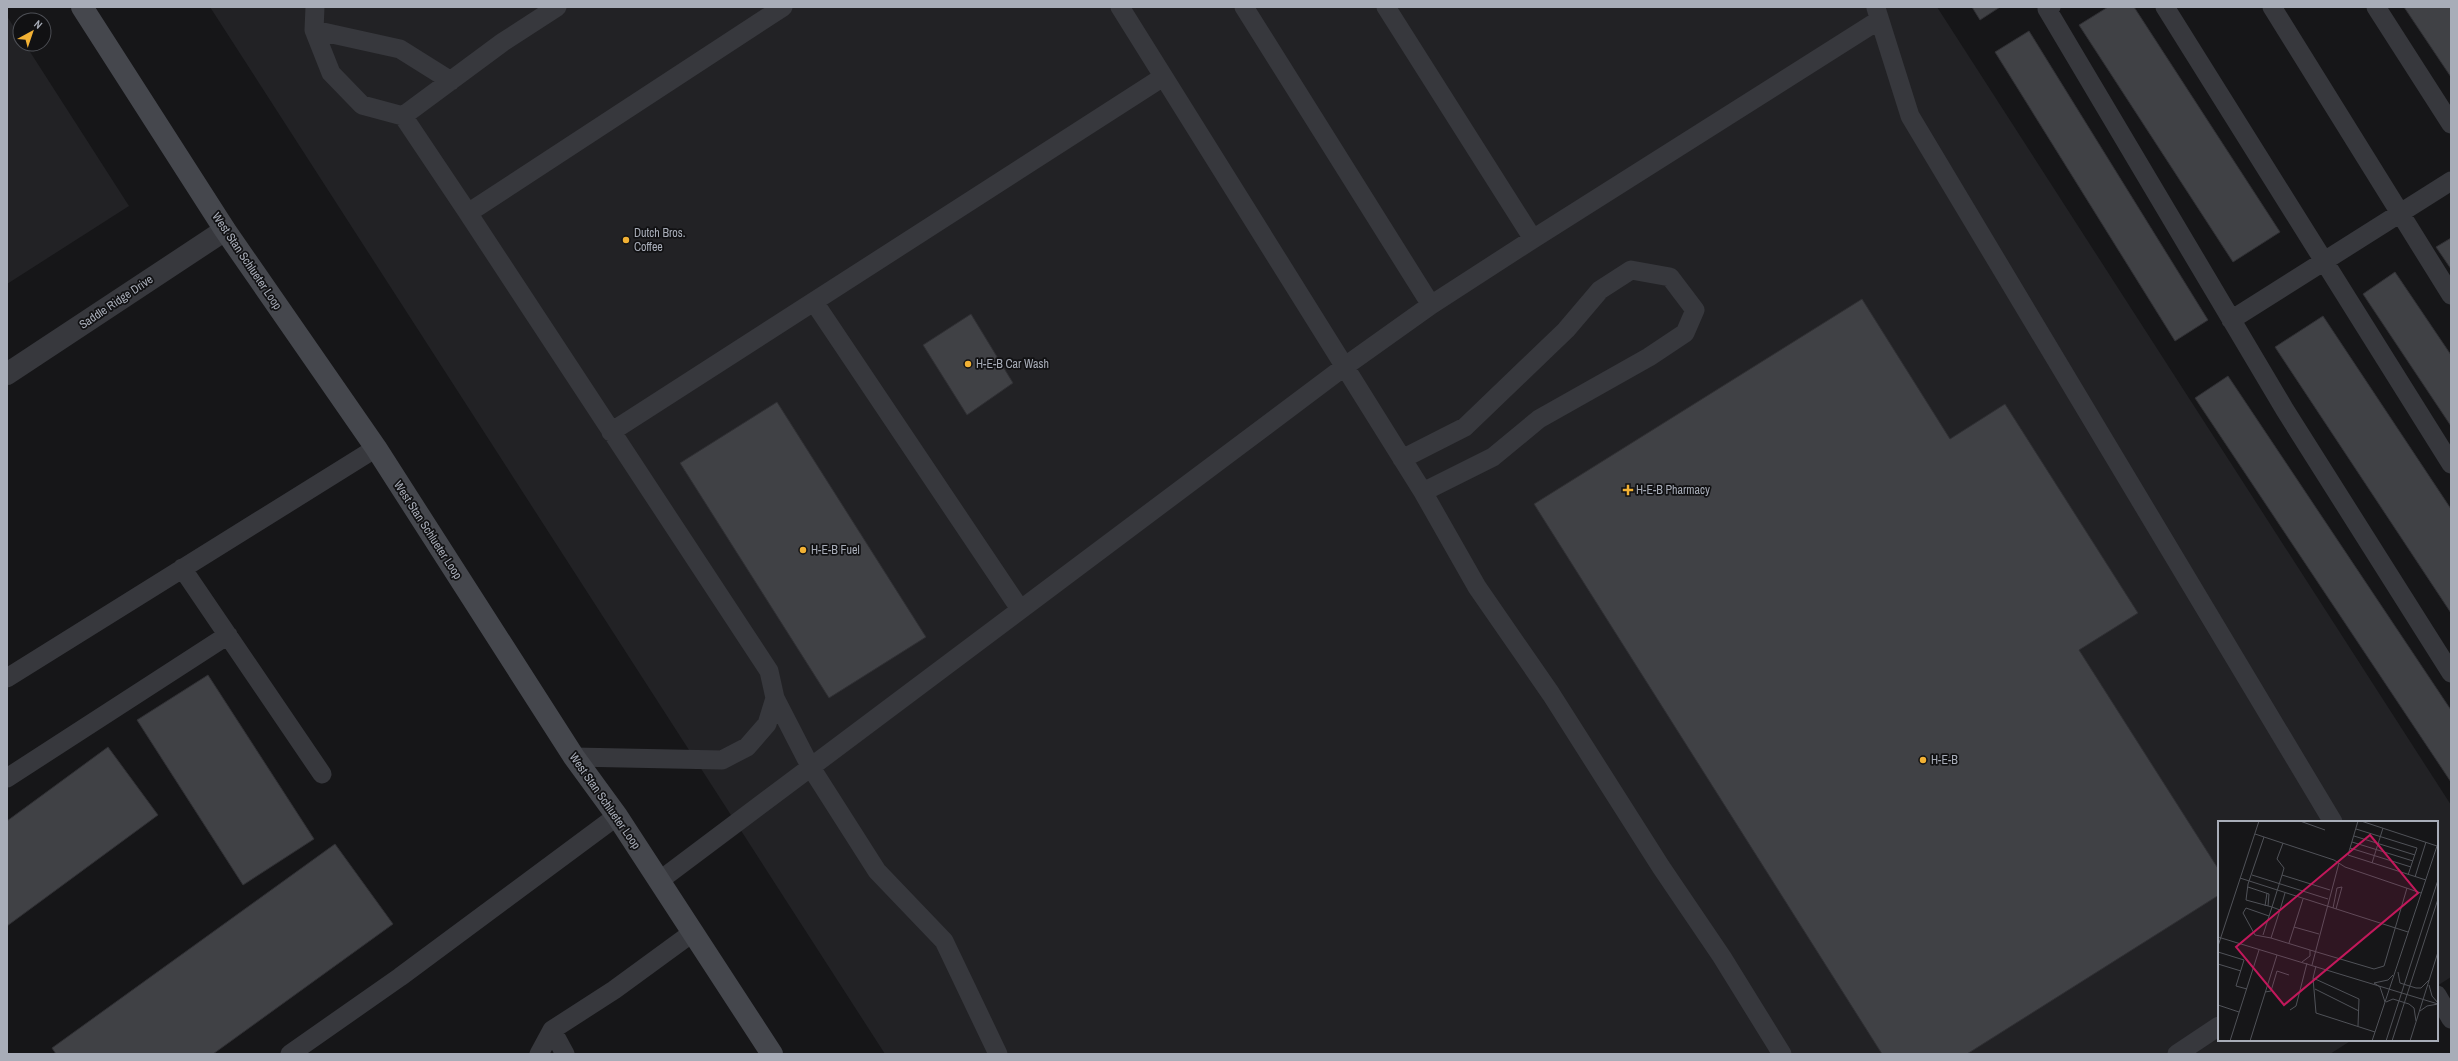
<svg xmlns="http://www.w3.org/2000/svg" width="2458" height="1061" font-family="'Archivo Narrow',sans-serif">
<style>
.built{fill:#222225}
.building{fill:#404145;stroke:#303034}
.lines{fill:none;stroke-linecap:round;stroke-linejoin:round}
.lane{stroke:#37383d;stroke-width:19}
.street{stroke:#37383d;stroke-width:22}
.secondary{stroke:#45474d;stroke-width:22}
.poi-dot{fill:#f2b134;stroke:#111113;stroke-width:1.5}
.labels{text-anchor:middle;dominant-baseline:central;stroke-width:3.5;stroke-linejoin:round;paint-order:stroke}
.poi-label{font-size:12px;fill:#a8adb8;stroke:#111113;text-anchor:start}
.street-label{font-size:12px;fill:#a8adb8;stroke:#111113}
.inset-road{fill:none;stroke:#505258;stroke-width:1}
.view{fill:#c2185b;fill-opacity:0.15;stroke:#c2185b;stroke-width:2}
.inset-edge{fill:none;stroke:#a8adb8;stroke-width:2}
</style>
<rect width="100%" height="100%" fill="#161618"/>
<path class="built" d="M210,7H1937L2451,805V977L2437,986V822H2219V1040H2352L2330,1054H885Z
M7,16L20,37V44H25L129,206L7,284Z"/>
<path class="building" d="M1972,7H2000L1980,20Z
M2108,7H2134L2280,232L2233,262L2079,25Z
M2404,7H2451V77Z
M2029,31L2208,320L2175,341L1995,52Z
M2451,238V269L2436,247Z
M2395,272L2451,355V426L2363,294Z
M1862,299L1950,439L2005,404L2138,613L2079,650L2219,870V895L1967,1054H1882L1534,504Z
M971,314L1013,383L967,415L923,345Z
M2323,316L2451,509V613L2275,347Z
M2228,376L2451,710V782L2195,398Z
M777,402L926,637L829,698L680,463Z
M208,675L314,839L243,885L137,720Z
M108,747L158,815L7,926V821Z
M335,844L393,924L213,1054H56L52,1048Z"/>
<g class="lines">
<path class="lane" d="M315,7L314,30L331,73L362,105L403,116L468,213
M1120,7L1423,492L1477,587L1551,694L1661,867L1722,957L1782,1054
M1244,7L1431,305
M1386,7L1533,239
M2051,7L2047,9L2285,410L2451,673
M2165,7L2451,464
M2272,7L2451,295
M2376,7L2451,124
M1876,8L1910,116L2333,822
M314,30L400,49L451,81
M403,116L503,42L557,7
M814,302L1020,609
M2231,320L2451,181
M611,432L1163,77
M1402,459L1465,427L1566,330L1600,290L1631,270L1670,277L1695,310L1685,333L1649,357L1539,419L1493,457L1423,492
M182,568L322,774
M7,678L376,448
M775,698L810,766L877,871L944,941L998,1054
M574,757L722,760L747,747L767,724L775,698L769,671L468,213L783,7
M7,778L228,635
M659,881L1344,367L1431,305L1533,239L1879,20
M2437,995L2451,1019
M552,1030L565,1054
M290,1054L400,977L617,816
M539,1054L552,1030L614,990L692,933
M2177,1054L2219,1026"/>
<path class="street" d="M7,374L225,230"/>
<path class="secondary" d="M82,7L225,230L376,448L574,757L617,816L772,1054"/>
</g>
<g class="poi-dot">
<circle cx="626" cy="240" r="4"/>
<circle cx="968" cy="364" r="4"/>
<path d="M1626 484h4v4h4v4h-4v4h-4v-4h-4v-4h4z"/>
<circle cx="803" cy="550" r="4"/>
<circle cx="1923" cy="760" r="4"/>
</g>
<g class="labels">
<g class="poi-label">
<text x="634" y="233">Dutch Bros.<tspan x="634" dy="14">Coffee</tspan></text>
<text x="976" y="364">H-E-B Car Wash</text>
<text x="1636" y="490">H-E-B Pharmacy</text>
<text x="811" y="550">H-E-B Fuel</text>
<text x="1931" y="760">H-E-B</text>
</g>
<g class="street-label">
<text transform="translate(247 261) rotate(56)">West Stan Schlueter Loop</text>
<text transform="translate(116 302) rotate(-34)">Saddle Ridge Drive</text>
<text transform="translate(428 530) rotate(57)">West Stan Schlueter Loop</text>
<text transform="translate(605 801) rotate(55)">West Stan Schlueter Loop</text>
</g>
</g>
<g transform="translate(2218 821)">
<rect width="220" height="220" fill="#161618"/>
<path class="inset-road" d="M82,0L107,9M140,0L130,34L208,59M143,0L219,25M138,8L199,27L190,54M37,13L116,39L127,46L203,72M136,15L197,34M134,21L195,40M65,22L59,38L66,47L64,54L112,69M132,27L193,46M154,42L165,7M34,54L110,78M64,54L54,86L62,89L67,72M197,56L208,21M22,57L190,111M30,66L51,73L50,85M47,85L49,72M115,87L119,67L124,66L118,88M62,89L53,117L92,129V135L84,141M51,95L28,87L25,92L37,114L53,117M76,106L101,113M45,114L54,86L28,79L30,63L46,16M0,116L220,183M71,122L85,78M0,125L41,0M92,129L156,148L166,145L189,67M0,131L26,139L18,165L29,168M0,143L23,150M94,144L121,42M98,145L95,157L98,192L157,211M59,150L71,154M180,151L182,162L198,167H203L211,159M95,157L141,178L140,205M156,162L170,159L175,154M156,162L162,166L167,181M211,164L214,175L220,182M97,168L141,190M47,171L53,170L59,150M168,181L175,178L191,183L196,187L198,200M0,184L21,191M72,189L78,185L89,142M202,190L209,185L220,183M12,220L41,129M32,220L59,134M154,220L220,22M168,220L220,59M174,220L220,78M192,220L220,131"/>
<path class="view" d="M152,14L200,72L66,184L18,126Z"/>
<rect width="220" height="220" class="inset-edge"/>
</g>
<rect width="2458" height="1061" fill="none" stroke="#a8adb8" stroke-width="16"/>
<g transform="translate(32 32) rotate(40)"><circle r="19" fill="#111113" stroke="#4d4f55"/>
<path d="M0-3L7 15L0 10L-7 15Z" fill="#f2b134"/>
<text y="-6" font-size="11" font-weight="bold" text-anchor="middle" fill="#a8adb8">N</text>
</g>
</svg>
